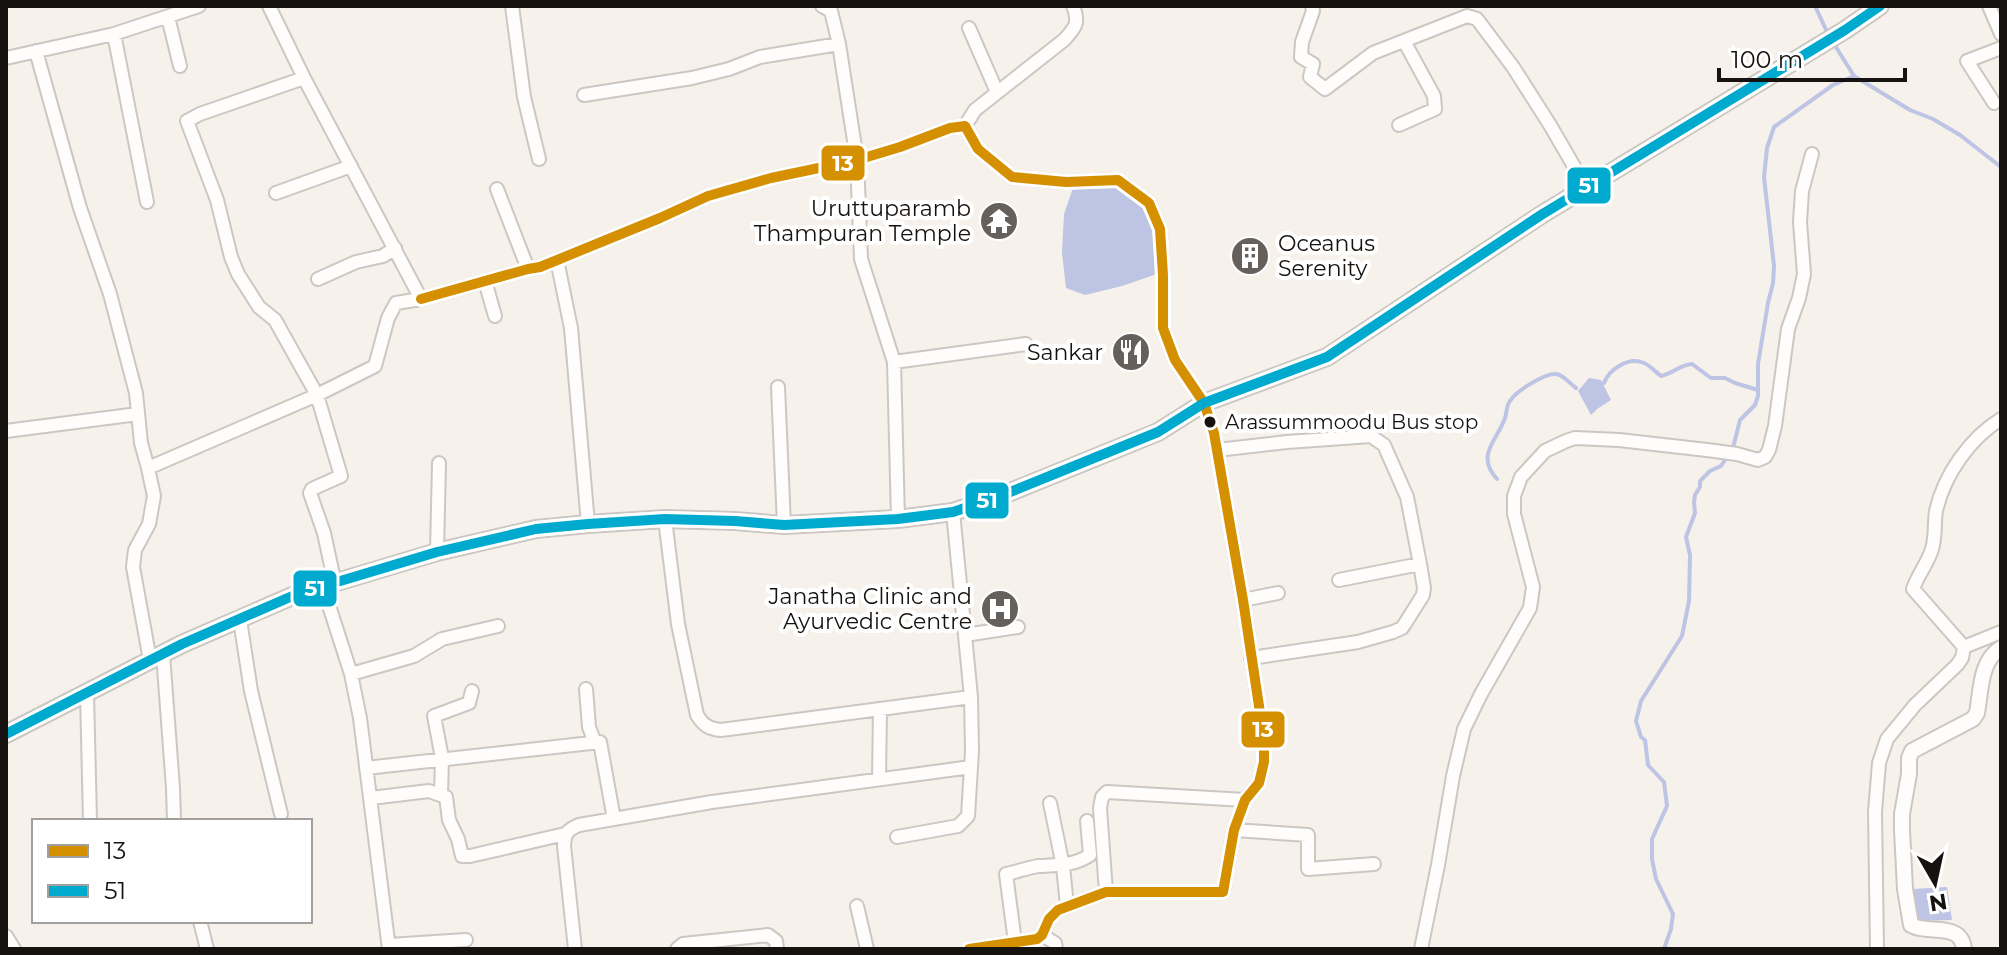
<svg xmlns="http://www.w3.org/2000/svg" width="2007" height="955" font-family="Montserrat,sans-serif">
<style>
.water{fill:#bdc4e4}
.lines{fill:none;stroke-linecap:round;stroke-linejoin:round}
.stream{stroke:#bdc4e4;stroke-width:4}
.minor-casing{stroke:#ccc7c3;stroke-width:16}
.tertiary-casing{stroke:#ccc7c3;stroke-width:18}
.secondary-casing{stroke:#ccc7c3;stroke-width:20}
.minor{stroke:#fefdfc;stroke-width:12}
.tertiary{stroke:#fefdfc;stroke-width:14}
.secondary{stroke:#faf9f9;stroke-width:16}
.bus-1-casing{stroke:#fff;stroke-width:16}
.bus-2-casing{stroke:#fff;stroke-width:16}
.bus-1{stroke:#d59002;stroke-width:10}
.bus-2{stroke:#00a9ce;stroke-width:10}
.bus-dot{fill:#16120f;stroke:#fff;stroke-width:3}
.labels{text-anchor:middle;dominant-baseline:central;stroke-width:8;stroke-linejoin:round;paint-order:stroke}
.bus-label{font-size:20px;fill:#16120f;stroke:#fff;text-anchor:start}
.poi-label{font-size:22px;fill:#16120f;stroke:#fff;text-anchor:end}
.line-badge{stroke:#fff;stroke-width:3}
.badge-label{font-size:22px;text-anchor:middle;font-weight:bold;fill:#fff}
</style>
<rect width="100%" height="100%" fill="#f7f1eb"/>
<path class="water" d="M1118,187L1146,208L1158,239L1159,265L1154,275L1122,286L1085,295L1066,288L1062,253L1064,214L1073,188Z
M1589,378L1601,380L1611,400L1597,409L1591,415L1578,391Z
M1947,887L1952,920L1917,921L1913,889Z"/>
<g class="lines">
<path class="stream" d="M1815,6L1829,36
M1834,44L1854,76L1910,110L1933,119L1960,135L2001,167
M1604,383C1609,370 1628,356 1644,363C1649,365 1656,372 1661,376C1672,374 1679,365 1692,364L1711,378H1725L1735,383L1758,390
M1497,479C1475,455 1497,441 1505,418C1507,412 1506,406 1510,401C1516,391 1545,373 1556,374C1564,375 1569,383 1576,388
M1664,949L1671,929L1673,914L1656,879L1652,859V839L1667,806L1664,782L1648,765L1645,740L1641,737L1636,721L1641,701L1682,636L1689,601L1690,555L1686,537L1695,513L1694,502L1695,495L1700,487V481L1710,471L1721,466L1727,457L1734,444L1740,420L1755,405L1758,396V364L1768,303L1773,283L1774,266L1764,177L1767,148L1774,127L1833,85L1854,76"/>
<g class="minor-casing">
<path id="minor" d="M512,6L524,97L539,159
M822,6L831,11L839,44L857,160L861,259L894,362L898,519
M1312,6L1313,11L1302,42L1301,57L1313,64L1310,77L1325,89L1373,53L1467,16L1477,19L1513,67L1550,125L1586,187
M1989,6L2001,34
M168,17L180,66
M969,28L997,92
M114,34L147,202
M36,51L80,208L110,294L136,393L141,443L148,468
M6,58L114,34L199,6
M304,78L200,114L187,121L217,200L231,257L238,274L259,307L275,320L317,395L341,476L312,489L310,493L324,533L335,584
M584,95L692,78L729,69L760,57L839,44
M1994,103L1967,61L2001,48
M1399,125L1435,109L1434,96L1404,41
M965,126L975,110L1064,40C1075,28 1080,23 1073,6
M497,189L528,269
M276,193L351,166
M557,260L571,328L588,524
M318,279L356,262L383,256L395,248
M485,281L495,316
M421,299L528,269L540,267L660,218L708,196L771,178L857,160L900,147L950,128L965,126L978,149L1012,177L1066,182L1118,180L1149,203L1160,229L1163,275V328L1175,360L1204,403L1214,433L1243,600L1264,739V762L1259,783L1245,800L1234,830L1223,892H1106L1058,910L1049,919L1042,935L1037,939L969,949
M894,362L1026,344
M778,387L784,525
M6,431L138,414
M1217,450L1287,442L1371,436L1384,445L1407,497L1420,564L1424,588L1423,595L1406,622L1402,628L1393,632L1358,642L1251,658
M665,519L678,624L697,715C703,725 709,729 721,730L971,697
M437,552L439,463
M1339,580L1420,564
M323,587L351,674L360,718L389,949
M1243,600L1278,593
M240,620L251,691L281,814
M965,635L1018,627
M1964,647L2001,632
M163,654L173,788L174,821
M150,660L133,567L135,550L149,524L154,496L148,468L317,395L375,366L388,318L396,303L421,299L304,78L269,6
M351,674L414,656L442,639L498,626
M586,689L589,727L595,743
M87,693L90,821
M366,768L600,742L614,819
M879,779L880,709
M441,795L442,758L434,716L469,703L472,691
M371,798L429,791L446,797L449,820L458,839L462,856H470L565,834
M1050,803L1063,866L1067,906
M1234,830L1308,835V869L1374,864
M897,837L958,826L968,816L972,751L971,697L953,512
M1106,892L1100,808L1102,797L1107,792L1245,800
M857,906L867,949
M200,921L207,949
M1042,935L1055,943L1056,949
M6,936L14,949
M1015,942L1006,874C1016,872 1027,868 1038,866C1058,865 1073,866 1090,855L1087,821
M389,945L466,940
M575,949L564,846C565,833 567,830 579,825L712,802L971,767
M677,949L683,944L768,935L776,941L777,949
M1421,949L1438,865L1453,776L1464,729L1481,694L1530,608L1533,587L1514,514V496L1521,477L1545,451L1566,441L1575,438L1619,440L1707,450L1737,454L1758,460L1765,457L1769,450L1775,426L1788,329L1799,298L1804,274L1800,222L1802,191L1812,154
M1877,949L1875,812L1879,763L1887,739L1915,705L1957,665L1962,658L1964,647L1913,589C1918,574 1928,563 1932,549C1936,536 1934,523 1936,511C1944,475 1970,438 2001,419"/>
</g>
<g class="tertiary-casing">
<path id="tertiary" d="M1964,949C1961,921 1928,935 1911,925L1905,889L1902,830V814L1909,774V758L1912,751L1973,719L1977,713C1981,691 1980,660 2001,648"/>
</g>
<g class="secondary-casing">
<path id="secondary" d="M6,734L182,644L297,594L437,552L536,529L588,524L665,519L735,521L784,525L898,519L953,512L1003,495L1158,432L1204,403L1327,357L1541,215L1845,30L1880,6"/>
</g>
<use href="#minor" class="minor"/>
<use href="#tertiary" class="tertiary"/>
<use href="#secondary" class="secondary"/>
<g class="bus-1-casing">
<path id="bus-1" d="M421,299L528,269L540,267L660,218L708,196L771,178L857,160L900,147L950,128L965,126L978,149L1012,177L1066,182L1118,180L1149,203L1160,229L1163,275V328L1175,360L1204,403L1214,433L1243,600L1264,739V762L1259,783L1245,800L1234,830L1223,892H1106L1058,910L1049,919L1042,935L1037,939L969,949"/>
</g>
<g class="bus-2-casing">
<path id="bus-2" d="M6,734L182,644L297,594L437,552L536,529L588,524L665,519L735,521L784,525L898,519L953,512L1003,495L1158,432L1204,403L1327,357L1541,215L1845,30L1880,6"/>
</g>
<use href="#bus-1" class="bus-1"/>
<use href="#bus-2" class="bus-2"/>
</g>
<defs>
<g id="temple-disc" transform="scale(2)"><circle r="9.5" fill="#65605c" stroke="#fff"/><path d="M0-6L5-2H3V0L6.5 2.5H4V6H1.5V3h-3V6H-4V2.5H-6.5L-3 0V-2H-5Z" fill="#fff"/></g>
<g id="building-disc" transform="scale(2)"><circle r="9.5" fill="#65605c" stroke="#fff"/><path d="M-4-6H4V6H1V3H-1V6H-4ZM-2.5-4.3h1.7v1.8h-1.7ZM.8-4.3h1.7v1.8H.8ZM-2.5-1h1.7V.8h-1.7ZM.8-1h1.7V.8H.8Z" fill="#fff"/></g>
<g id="restaurant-disc" transform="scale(2)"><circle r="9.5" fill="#65605c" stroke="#fff"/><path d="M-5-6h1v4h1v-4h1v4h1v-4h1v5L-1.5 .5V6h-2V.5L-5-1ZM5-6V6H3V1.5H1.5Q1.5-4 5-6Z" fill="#fff"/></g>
<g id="hospital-disc" transform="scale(2)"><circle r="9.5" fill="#65605c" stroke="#fff"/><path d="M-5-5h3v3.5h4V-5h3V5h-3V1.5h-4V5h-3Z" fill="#fff"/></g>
</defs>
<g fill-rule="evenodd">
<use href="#temple-disc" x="999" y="221"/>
<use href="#building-disc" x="1250" y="256"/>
<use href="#restaurant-disc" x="1131" y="352"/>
<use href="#hospital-disc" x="1000" y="609"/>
</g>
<circle class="bus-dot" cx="1210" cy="422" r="7"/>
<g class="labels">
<g class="bus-label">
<text x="1225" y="422">Arassummoodu Bus stop</text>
</g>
<g class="poi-label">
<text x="971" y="208">Uruttuparamb<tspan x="971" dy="25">Thampuran Temple</tspan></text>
<text x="1278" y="243" text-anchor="start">Oceanus<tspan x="1278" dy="25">Serenity</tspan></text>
<text x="1103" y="352">Sankar</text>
<text x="972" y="596">Janatha Clinic and<tspan x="972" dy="25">Ayurvedic Centre</tspan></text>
</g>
</g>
<g class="line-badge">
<rect x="820" y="144" width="46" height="38" rx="8" fill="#d59002"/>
<rect x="1566" y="166" width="46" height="39" rx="8" fill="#00a9ce"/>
<rect x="964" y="481" width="46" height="39" rx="8" fill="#00a9ce"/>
<rect x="292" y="569" width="46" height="39" rx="8" fill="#00a9ce"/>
<rect x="1240" y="710" width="46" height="39" rx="8" fill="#d59002"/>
</g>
<g class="badge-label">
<text x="843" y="171">13</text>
<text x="1589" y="193">51</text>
<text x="987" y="508">51</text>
<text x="315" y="596">51</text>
<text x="1263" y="737">13</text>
</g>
<rect width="2007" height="955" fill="none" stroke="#16120f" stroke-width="16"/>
<rect x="32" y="819" width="280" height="104" fill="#ffffff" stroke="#a2a09f" stroke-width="2"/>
<rect x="48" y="845" width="40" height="12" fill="#d59002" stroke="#a2a09f" stroke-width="2"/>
<text x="104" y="859" font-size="24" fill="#16120f">13</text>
<rect x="48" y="885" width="40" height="12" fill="#00a9ce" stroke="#a2a09f" stroke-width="2"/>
<text x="104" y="899" font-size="24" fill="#16120f">51</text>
<g transform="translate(1935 883) rotate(171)" stroke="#ffffff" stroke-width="6" paint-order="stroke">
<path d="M0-6L14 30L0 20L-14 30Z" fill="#16120f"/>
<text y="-12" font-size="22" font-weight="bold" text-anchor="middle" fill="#16120f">N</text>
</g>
<path d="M1719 68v12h186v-12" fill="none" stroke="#16120f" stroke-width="4"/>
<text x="1731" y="68" font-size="24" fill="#16120f" stroke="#ffffff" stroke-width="6" paint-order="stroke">100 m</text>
</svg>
